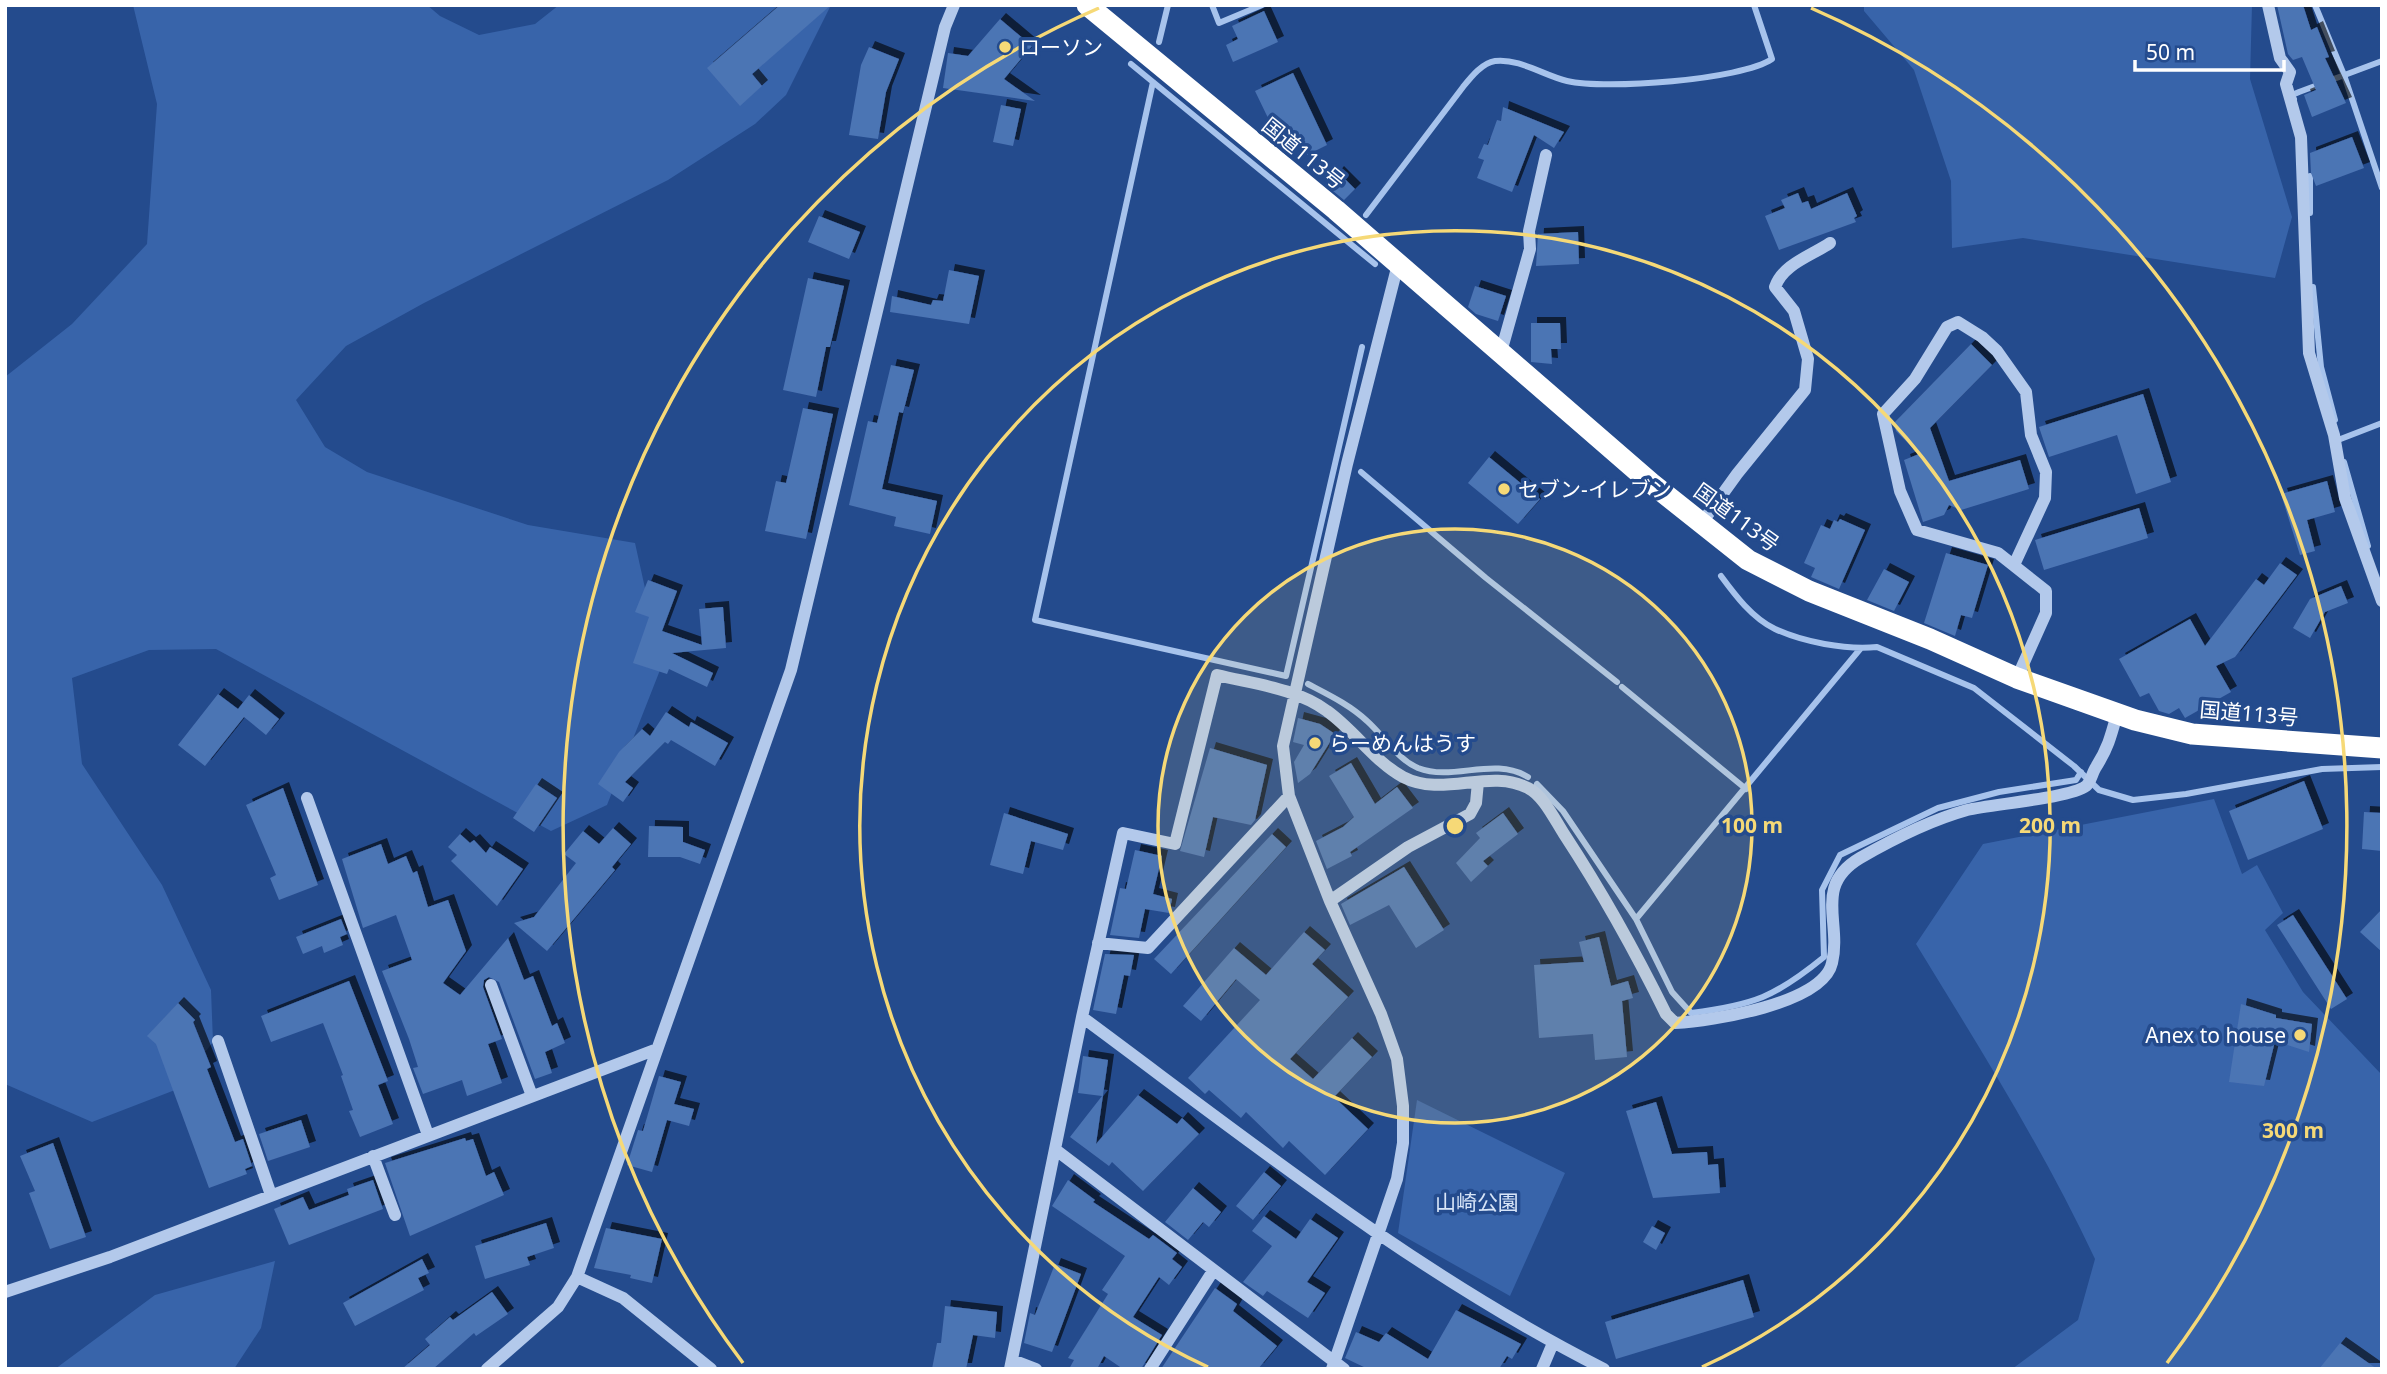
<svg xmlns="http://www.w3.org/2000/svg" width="2387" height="1374" font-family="'Noto Sans','Noto Sans JP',sans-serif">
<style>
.green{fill:#3864aa}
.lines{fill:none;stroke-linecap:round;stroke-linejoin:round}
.stream{stroke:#a7c3ec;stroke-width:6}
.building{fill:#4c74b4;filter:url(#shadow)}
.minor{stroke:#b3c9eb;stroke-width:12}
.highway{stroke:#fff;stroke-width:21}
.ring{fill:none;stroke:#f6d977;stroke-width:3.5}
.poi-dot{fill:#f6d977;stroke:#244b8d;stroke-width:2.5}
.labels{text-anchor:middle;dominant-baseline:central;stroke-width:7;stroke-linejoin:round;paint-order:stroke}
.poi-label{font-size:21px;fill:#fff;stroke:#244b8d;text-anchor:start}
.street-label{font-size:21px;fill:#fff;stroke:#244b8d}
.park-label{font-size:21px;fill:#d8e5f8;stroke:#244b8d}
.centre{fill:#f6d977;stroke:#244b8d;stroke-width:3.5}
.ring-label{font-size:21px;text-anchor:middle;font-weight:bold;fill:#f6d977;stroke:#244b8d;stroke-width:7;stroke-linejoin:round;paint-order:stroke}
</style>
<defs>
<filter id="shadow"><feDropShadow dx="6" dy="-6" stdDeviation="0" flood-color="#0009"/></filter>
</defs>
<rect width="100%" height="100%" fill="#244b8d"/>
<path class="green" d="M133,5H427L440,16L479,35L535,24L559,5H831L786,95L755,124L668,180L424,303L346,346L296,400L325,447L367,472L528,525L635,543L662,665L607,805L551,831L216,649L149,650L72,678L82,764L162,885L211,990L213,1042L175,1090L92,1122L5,1084V377L72,324L147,244L157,104Z
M1864,5H2252L2250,79L2292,217L2275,278L2023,238L1952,248L1951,181L1914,70L1864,11Z
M2214,799L2242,874L2257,865L2283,913L2265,930L2303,992L2382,1075V1369H2012L2078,1320L2095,1259C2044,1150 1979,1047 1916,944L1983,844Z
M1417,1100L1565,1173L1510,1296L1398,1233Z
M275,1261L261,1328L234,1369H55L155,1295Z"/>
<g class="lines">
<path class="stream" d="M1212,5L1219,23L1262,5
M2315,5L2344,75L2382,188
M1159,42L1168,5
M1131,64L1375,264
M1153,82L1035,620L1286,676L1362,347
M2294,99L2292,95L2299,92L2382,61
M2310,176V213
M1366,215L1463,87C1471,77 1482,63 1495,61C1519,58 1545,76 1567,81C1605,90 1741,80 1772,59L1754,5
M2313,287L2321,367L2335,420
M2338,440L2382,423
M2344,462L2368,546
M1361,472L1486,578L1617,682
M1721,576C1735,595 1752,618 1775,629C1803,642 1845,650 1877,647L1974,688L2074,766L2099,790L2133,800L2186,794L2322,769L2382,767
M1308,684C1329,695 1350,705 1367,721C1384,736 1397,759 1418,768C1454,782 1493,756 1528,777
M1622,687L1746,789
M1537,784L1563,811L1636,919L1672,992L1691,1013C1754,1005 1775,997 1824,957L1822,890L1840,855L1938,808L1999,792L2076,780L2081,772
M1636,919L1861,648"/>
</g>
<path class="building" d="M780,5H831L752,74L762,86L740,106L707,68Z
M2277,5H2303L2311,30L2317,27L2329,57L2325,58L2346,103L2312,117L2304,95L2316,90L2302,57L2293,60L2288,54Z
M1264,11L1278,42L1233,62L1226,45L1238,39L1232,26Z
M1000,19L1032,46L1004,79L1035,101L943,88L948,53L968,56Z
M869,47L899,59L886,92L878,139L849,135L861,65Z
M1293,73L1327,145L1307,155L1300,141L1283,149L1255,91Z
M1001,105L1021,109L1013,146L993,142Z
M1503,107L1564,132L1554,148L1534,135L1512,192L1477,178L1484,160L1478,158L1484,144L1488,145L1497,120L1501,121Z
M2352,137L2364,168L2316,186L2311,173L2310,153Z
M1338,172L1355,189L1344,200L1327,186Z
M1798,193L1802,203L1808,201L1811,209L1847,193L1857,216L1854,218L1856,222L1779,250L1765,216L1785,208L1781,200Z
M819,216L860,232L849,259L808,242Z
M1578,232L1579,264L1536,266L1538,234Z
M949,270L979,276L969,324L890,312L892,296L931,305L933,300L943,301Z
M808,278L844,286L830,347H826L816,397L783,390Z
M1475,286L1506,296L1498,321L1476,314L1468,307Z
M1531,323H1560L1561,349H1551L1552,364L1531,362Z
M1971,344L1992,365L1930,428L1949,481L2020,460L2029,489L1961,510L1949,505L1944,515L1923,522L1904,460L1919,454L1896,431L1894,423Z
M891,365L914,370L903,413L899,412L882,489L937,501L930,534L894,526L896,517L849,505L868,421L877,423Z
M2143,394L2171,482L2136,494L2117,435L2049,457L2039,427Z
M803,408L833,414L806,539L765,531L776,481L786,483Z
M1489,457L1540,499L1518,524L1468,483Z
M2327,481L2335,512L2307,520L2315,551L2300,555L2281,494Z
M2139,508L2148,538L2044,570L2035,540Z
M1840,519L1865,530L1839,589L1811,577L1815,568L1804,563L1821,525L1830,529L1834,520L1838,522Z
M1946,553L1988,565L1972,618L1961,615L1955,636L1924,623Z
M2280,563L2297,575L2235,657L2216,666L2231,692L2185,718L2179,708L2169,714L2159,711L2149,693L2140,697L2119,659L2190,619L2205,646L2256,579L2264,585Z
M1884,569L1909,582L1894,611L1867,600Z
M648,580L677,591L662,631L702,645L699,609L723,607L726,648L672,653L713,673L707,687L669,669L667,674L633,663L649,617L635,612Z
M2341,586L2348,603L2325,612L2310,638L2293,628L2310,599Z
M218,694L238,709L249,695L279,719L266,735L244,717L205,766L178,745Z
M666,712L689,727L691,722L728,743L715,766L671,740L668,744L665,742L625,782L633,788L623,802L598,784L619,752L642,729L650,736Z
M1298,718L1320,724L1335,734L1310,774L1298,783L1294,762L1304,745L1293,742Z
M1210,748L1267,765L1255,820L1251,825L1213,817L1204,857L1180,851Z
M1351,763L1375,804L1397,787L1413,808L1350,852L1352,856L1327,869L1316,841L1343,827L1354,817L1329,776Z
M2304,781L2323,829L2248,860L2229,811Z
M536,784L557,798L534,832L513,818Z
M283,788L318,885L279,900L270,878L276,875L246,805Z
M2364,812L2382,813V851L2362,849Z
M1004,813L1068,834L1063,850L1031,841L1023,874L990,865Z
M1503,813L1518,834L1483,861L1488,866L1471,882L1456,863L1480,838L1476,833Z
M649,826L683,827V842L705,850L700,864L680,857H648Z
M613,828L631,844L612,867L615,870L547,951L514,923L534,917L576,863L564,854L583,831L599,844Z
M460,834L470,843L474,840L486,853L490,847L523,869L497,906L451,861L457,855L448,847Z
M1272,834L1286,847L1171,974L1154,959Z
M381,844L388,864L406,856L413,873L417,871L428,907L448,900L466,951L443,983L460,995L508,938L524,980L533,976L552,1026L557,1023L565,1043L545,1052L552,1073L535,1079L499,982L489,977L484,980L483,987L502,1039L488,1044L502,1083L467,1096L462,1080L423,1094L413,1068L418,1067L409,1039L382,971L412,960L396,915L363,928L342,859Z
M1135,850L1162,856L1153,894L1172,899L1169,913L1145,909L1139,938L1110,935L1120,888L1126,889Z
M1404,867L1444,930L1416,948L1389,905L1350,925L1341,904Z
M2382,909V952L2360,932Z
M2293,915L2347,999L2331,1009L2277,925Z
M341,919L347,934L340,937L343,945L324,953L322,946L303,954L296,937Z
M1304,932L1325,950L1312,964L1348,997L1290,1059L1313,1079L1352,1038L1372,1057L1334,1097L1368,1129L1325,1175L1289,1141L1283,1148L1246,1112L1241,1118L1209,1090L1205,1094L1188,1078L1260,1000L1236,979L1201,1021L1183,1006L1234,948L1266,975Z
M1599,937L1611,986L1628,981L1633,998L1622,1001L1627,1057L1595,1060L1593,1034L1539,1038L1534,965L1584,962L1579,942Z
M1105,954L1134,955L1130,976L1124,975L1116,1014L1093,1010Z
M349,981L388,1081L378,1085L393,1124L360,1137L349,1111L353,1110L341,1076L343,1075L323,1023L271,1042L261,1016Z
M178,1003L195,1020L193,1022L211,1067L207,1069L235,1142L243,1139L252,1166L245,1169L247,1174L209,1188L156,1044L147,1036Z
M2241,1004L2276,1015V1018L2312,1024L2309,1052L2275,1041L2264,1086L2229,1082Z
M1083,1056L1108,1060L1096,1144L1138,1095L1177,1124L1182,1118L1199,1134L1143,1191L1112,1162L1109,1166L1070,1137L1102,1096L1078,1093Z
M659,1076L681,1082L674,1104L694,1109L689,1126L667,1120L652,1172L627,1165L638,1130L643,1131Z
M1656,1102L1672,1154L1707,1152L1708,1165L1718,1164L1720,1193L1653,1198L1626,1111Z
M301,1120L310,1147L268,1161L259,1134Z
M465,1138L466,1141L473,1139L486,1176L494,1172L504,1195L410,1236L385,1163Z
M53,1143L86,1237L50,1249L29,1193L35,1191L20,1156Z
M1264,1172L1281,1186L1253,1220L1236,1206Z
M373,1180L383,1209L289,1245L274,1209L303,1197L309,1210L349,1195L347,1189Z
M1068,1180L1095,1200L1093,1202L1149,1239L1153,1235L1177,1253L1172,1259L1182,1267L1169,1285L1159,1277L1133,1317L1162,1335L1141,1369H1123L1104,1356L1097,1369H1069L1074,1360L1068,1358L1108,1294L1102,1290L1125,1256L1052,1206Z
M1193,1188L1221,1212L1209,1227L1203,1222L1188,1240L1165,1222Z
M1264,1216L1296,1239L1310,1219L1338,1238L1307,1282L1325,1293L1308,1318L1267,1291L1263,1296L1243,1282L1272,1246L1252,1231Z
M546,1223L554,1248L527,1257L530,1265L485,1279L475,1246Z
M1652,1226L1665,1233L1656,1250L1643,1242Z
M606,1228L662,1239L652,1283L630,1278L631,1275L594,1268Z
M422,1259L429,1273L418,1278L424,1290L355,1326L343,1303Z
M1055,1264L1081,1274L1052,1352L1024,1343L1030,1313L1035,1315Z
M1743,1280L1754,1317L1616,1359L1605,1322Z
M1215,1288L1237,1304L1233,1311L1277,1346L1258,1369H1161Z
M492,1292L508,1314L476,1336L474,1333L433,1369H402L430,1345L425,1339L450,1317L453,1320Z
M945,1306L997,1312L995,1338L973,1335L966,1369H932L937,1343H941Z
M1456,1310L1521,1344L1512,1359L1507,1356L1499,1369H1368L1345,1358L1356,1332L1379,1342L1386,1333L1428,1359Z
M2340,1343L2377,1369H2319Z"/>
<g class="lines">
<path class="minor" d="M2268,5L2280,58L2290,72L2286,84L2301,137L2309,353L2334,435L2345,498L2382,601
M1501,352L1530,249L1529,231L1546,155
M1701,524L1737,474L1805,390L1808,359L1794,311L1775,287C1783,264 1811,256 1830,243
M2014,565L2045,498L2046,472L2031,435L2026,392L1997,351L1982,337L1958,322L1947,327L1915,379L1883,414L1900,491L1917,530L1998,553L2046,591V613L2017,678
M307,798L428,1135
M1330,901L1408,847L1470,814L1476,803L1478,782
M1098,943L1148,948L1289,796
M491,985L532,1096
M1082,1017C1251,1142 1416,1274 1604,1369
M218,1041L271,1195
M1056,1150L1344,1369
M373,1156L395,1215
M577,1277L623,1298L711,1369
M5,1292L110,1257L657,1049
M1012,1360L1036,1369
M487,1369L558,1307L577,1277L791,670L945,27L954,5
M1010,1369L1082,1017L1123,833L1175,844L1217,675C1253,684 1296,688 1327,711C1354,730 1375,762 1403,777C1443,798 1489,768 1528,788C1543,795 1555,820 1564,834C1602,892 1635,951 1666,1014L1675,1023C1711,1021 1823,1004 1832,963C1842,922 1813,886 1860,858C1893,839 1931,820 1967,810C1993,804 2070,798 2086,786C2091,782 2092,773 2096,767C2108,748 2111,736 2117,714
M1150,1369L1213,1271
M1332,1369L1397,1179L1403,1143V1106L1397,1059L1381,1014L1330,901L1289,796L1283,746L1347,464L1398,264
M1542,1369L1553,1343"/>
<path class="highway" d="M1087,5L1336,210L1651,483L1748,560L1809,591L1930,639L2017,678L2135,720L2192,734L2382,748"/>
</g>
<circle cx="1455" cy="826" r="297" fill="#f6d977" fill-opacity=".12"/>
<g class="ring">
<circle cx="1455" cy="826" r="297"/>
<path d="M1208 1367A595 595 0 1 1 1702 1367"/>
<path d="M743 1363A892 892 0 0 1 1099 8M1811 8A892 892 0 0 1 2167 1363"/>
</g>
<g class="poi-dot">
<circle cx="1005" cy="47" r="7"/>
<circle cx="1504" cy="489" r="7"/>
<circle cx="1315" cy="743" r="7"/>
<circle cx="2300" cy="1035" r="7"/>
</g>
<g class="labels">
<g class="poi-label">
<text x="1019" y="47">ローソン</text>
<text x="1518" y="489">セブン-イレブン</text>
<text x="1329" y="743">らーめんはうす</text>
<text x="2286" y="1035" text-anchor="end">Anex to house</text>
</g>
<g class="street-label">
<text transform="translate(1304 153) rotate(39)">国道113号</text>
<text transform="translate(1737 517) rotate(36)">国道113号</text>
<text transform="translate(2249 713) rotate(5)">国道113号</text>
</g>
<g class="park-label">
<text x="1477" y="1202">山崎公園</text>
</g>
</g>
<circle cx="1455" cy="826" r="10" class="centre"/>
<g class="ring-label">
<text x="1752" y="833">100 m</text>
<text x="2050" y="833">200 m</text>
<text x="2293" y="1138">300 m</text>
</g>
<rect width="2387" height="1374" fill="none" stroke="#ffffff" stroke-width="14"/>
<path d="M2135 60v10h149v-10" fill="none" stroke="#ffffff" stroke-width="3.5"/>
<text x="2146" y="60" font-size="21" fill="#ffffff" stroke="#244b8d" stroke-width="5" paint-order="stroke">50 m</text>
</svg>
